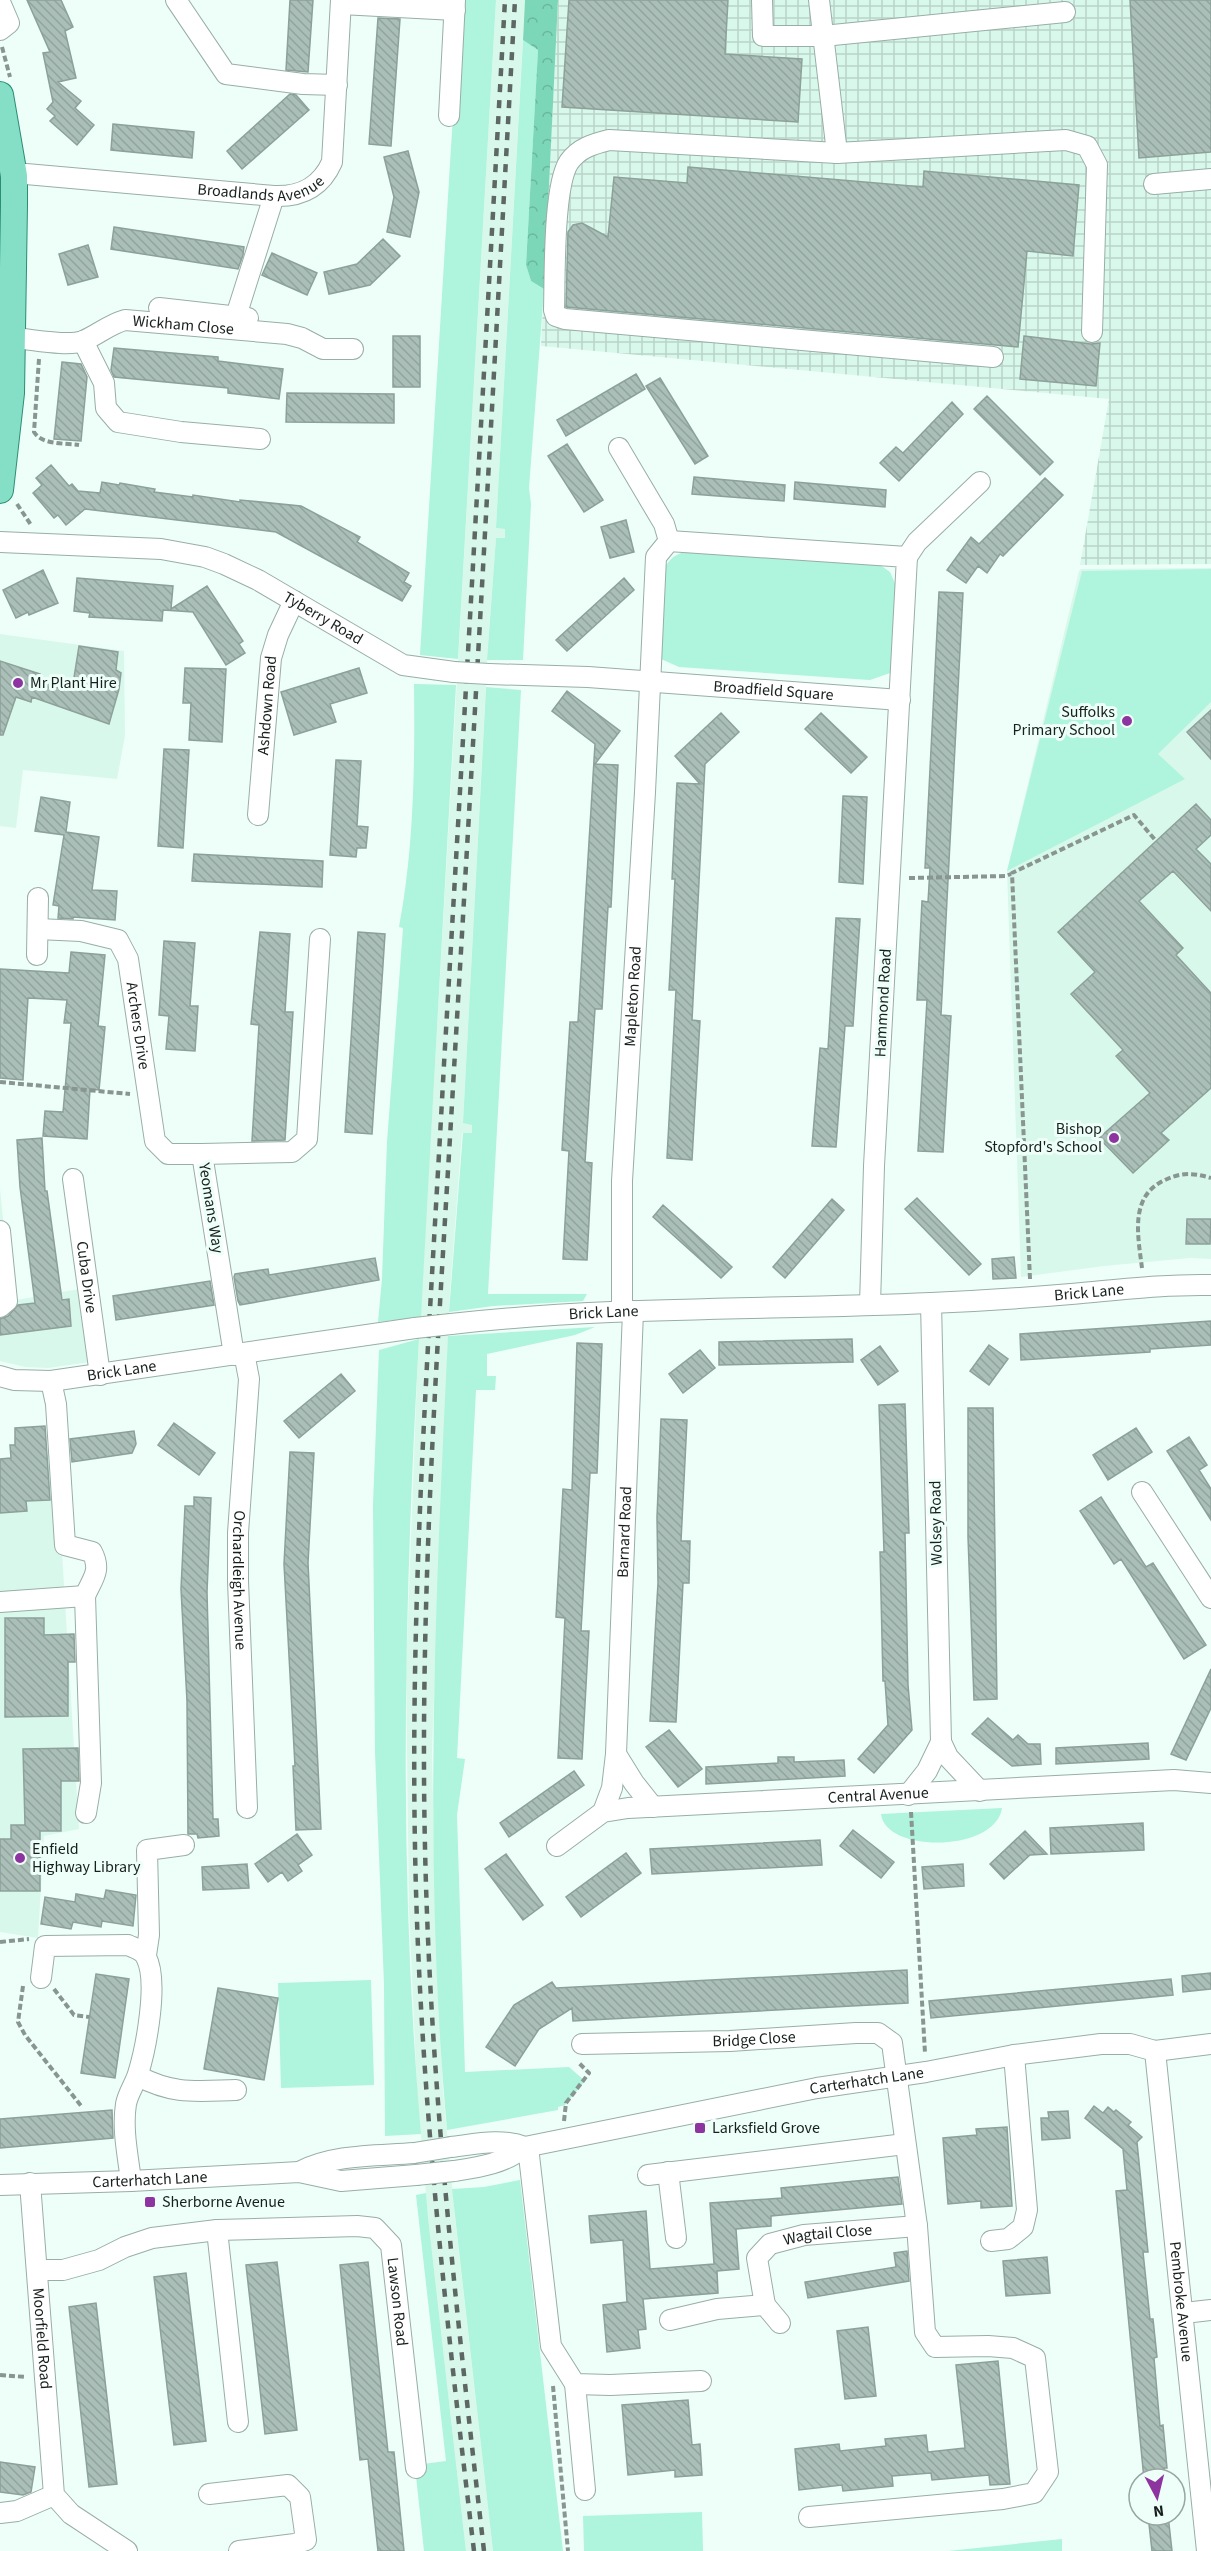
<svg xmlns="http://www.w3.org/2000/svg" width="1211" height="2551" font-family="'Source Sans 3',sans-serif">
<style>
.built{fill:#d9f8ec}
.industrial{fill:url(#industrial-grid)}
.green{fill:#aff4dc}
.forest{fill:url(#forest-crowns)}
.building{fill:url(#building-back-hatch);stroke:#8ca199;stroke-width:1.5}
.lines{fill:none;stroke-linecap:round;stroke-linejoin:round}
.minor-casing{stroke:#98aea6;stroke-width:22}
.major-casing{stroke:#2a8e73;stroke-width:28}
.path{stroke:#889590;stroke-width:4;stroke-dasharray:6 3;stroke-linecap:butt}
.minor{stroke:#fff;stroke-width:20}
.major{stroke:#85dfc7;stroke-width:26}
.rail{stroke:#5d6864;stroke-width:4.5;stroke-dasharray:8 8;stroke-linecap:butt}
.minor-bridge-casing{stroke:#98aea6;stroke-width:22;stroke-linecap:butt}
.minor-bridge{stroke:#fff;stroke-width:20}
.poi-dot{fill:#8e34a0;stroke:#edfff8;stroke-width:2}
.labels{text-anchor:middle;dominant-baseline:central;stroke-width:6;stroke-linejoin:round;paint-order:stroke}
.street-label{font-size:16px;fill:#18201d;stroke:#edfff8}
.poi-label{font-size:16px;fill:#18201d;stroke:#edfff8;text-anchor:start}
</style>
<defs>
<pattern id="industrial-grid" width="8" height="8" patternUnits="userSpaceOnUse" patternTransform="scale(1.5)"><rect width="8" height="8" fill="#d9f8ec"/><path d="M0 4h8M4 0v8" fill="none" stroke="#bad4ca"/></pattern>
<pattern id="forest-crowns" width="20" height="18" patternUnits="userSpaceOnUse" patternTransform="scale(1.5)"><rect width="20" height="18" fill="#7cd6b8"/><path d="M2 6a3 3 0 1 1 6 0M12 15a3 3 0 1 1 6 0" fill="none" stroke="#6ab79e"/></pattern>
<pattern id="building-back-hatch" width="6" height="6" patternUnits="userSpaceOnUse" patternTransform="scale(1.5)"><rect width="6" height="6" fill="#aabfb7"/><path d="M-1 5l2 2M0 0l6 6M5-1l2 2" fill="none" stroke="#92a49d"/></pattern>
</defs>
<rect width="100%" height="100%" fill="#edfff8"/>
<path class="built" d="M496,0H525L496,528L505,529V538H496L488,645L463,1123L472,1124V1133H462L450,1292L432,1750L434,1859L443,2090L455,2217L493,2551H466L428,2217L417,2089L409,1910L406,1672L417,1377Z
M1211,568V1259L1190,1258L1104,1266L1021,1277L1007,871L1079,571L1081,569Z
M0,634L124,651L125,736L117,779L23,770L16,828L0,826Z
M0,1189L11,1301L79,1289L90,1362L48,1368L25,1367L0,1361Z
M56,1455L79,1829L44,1836L38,1938L0,1932V1458Z"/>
<path class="industrial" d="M558,0H1211V564L1080,565L1109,399L541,346Z"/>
<path class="green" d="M460,0H496L458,659L420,655Z
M523,40L538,50L526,265L531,281L544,289L529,488L531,504L523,660H487L496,538H505V529L496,528Z
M693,550L880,565L890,572L898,590L893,672L870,680L679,667L661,659L659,651L664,569C671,556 678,553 693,550Z
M1211,569V702L1158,754L1185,779L1007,871L1082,571Z
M414,684L456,685L421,1317L378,1322L382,1279L387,1142L403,928L399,927C414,848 415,764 414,684Z
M486,687L521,690L488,1294H587L583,1301L493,1306L449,1312L463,1133H472V1125L463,1123Z
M595,1327L575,1335L487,1354V1376H496L495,1390H476L457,1758L465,1759L457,1815L465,2072L569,2067L585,2081L565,2105L558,2107V2110L447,2130C423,1866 435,1601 448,1336Z
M419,1339C404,1603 398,1870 421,2134L385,2136L384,1984L375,1752L373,1504L379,1350Z
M1002,1808C996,1852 886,1854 881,1814Z
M371,1980L374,2085L281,2088L278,1983Z
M520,2180L563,2551H493L452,2189L484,2187Z
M426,2193L428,2217L466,2551H424L416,2476L424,2475L423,2464L446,2461L416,2195Z
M702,2512L703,2551H584L583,2516Z
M1062,2539V2551H948Z"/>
<path class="forest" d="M525,0H558L544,289L531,281L526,265L538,50L523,40Z"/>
<path class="building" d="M27,0H61L73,27L65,31L76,78L58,82L81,101L75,108L94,125L77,145L50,121L55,116L47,109L53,102L43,53L50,52Z
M290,0H313L308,72L286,70Z
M569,0H728L725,54L802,59L798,122L562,107Z
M1130,0H1211V152L1139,158Z
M378,18L400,19L391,146L369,144Z
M290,94L296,95L309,110L242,169L227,151Z
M113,124L194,132L192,158L111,150Z
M408,151L419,192L410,237L387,232L394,197L384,157Z
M688,167L923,187L924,171L1079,185L1073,256L1027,251L1018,347L566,307L568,232L573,225L582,223L608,237L614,177L687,183Z
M114,227L244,247L243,255L238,269L111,249Z
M383,239L400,256L370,285L329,294L324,272L357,264Z
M88,245L98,277L68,285L59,254Z
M272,253L317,273L307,295L262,275Z
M393,336H420V387H393Z
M1024,336L1091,344L1100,343L1096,386L1020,379Z
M114,348L218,357V361L283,369L279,399L228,393V388L114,377L111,370Z
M62,362L81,364L87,377L81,441L54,439Z
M636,374L645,389L566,436L557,420Z
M660,378L708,456L695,464L646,386Z
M287,393L394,394V423L286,422Z
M987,396L1053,462L1040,475L974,409Z
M952,402L963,414L899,481L880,463L896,447L903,453Z
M567,444L603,500L584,512L548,456Z
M51,465L69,486L72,484L78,491L100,493L102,482L119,485L120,483L155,489L154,492L193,497V495L240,502V500L301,506L360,537L357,542L409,573L404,582L411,586L402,601L276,532L85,509L66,525L58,515L54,518L33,493L42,485L36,478Z
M694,477L785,485L784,501L692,494Z
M1045,478L1063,495L1003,556L1000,554L987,573L978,566L966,583L947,570L971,537L979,544Z
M795,482L886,490L885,507L794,499Z
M626,520L634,552L610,558L601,527Z
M43,570L58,603L29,615L28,612L16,618L3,590Z
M77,578L173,586L171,609L207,586L243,641L239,644L245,653L226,665L193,612L163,610L162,621L89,617L90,613L74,611Z
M624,578L634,590L567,651L556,640Z
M939,592L963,593L941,1015L951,1016L943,1152L918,1151L927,1000H917L922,901L928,902L930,868H925Z
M79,646L118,652L116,670L121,673L119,689L109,724L32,697L31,702L16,697L3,735H0V661L40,674L38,680L72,690Z
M185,668L226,669L222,742L189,740L191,703H183Z
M359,668L367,693L330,704L336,722L294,735L281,692Z
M567,691L620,731L595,764L618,765L611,907H608L602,1009H595L585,1162L592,1163L587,1260L563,1259L569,1151L562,1150L570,1022H578L595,744L552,711Z
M1211,710V759L1187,732Z
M721,713L739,732L705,764L692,1020L700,1021L692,1160L667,1158L676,990H669L675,879H672L677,783L700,784L675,756Z
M821,713L867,757L851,773L805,729Z
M164,749L189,750L183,848L158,846Z
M336,760L361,761L357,826L368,827L366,848H357L356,857L330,855Z
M843,796L867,797L863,884L839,882Z
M41,797L70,802L66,832L99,837L92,890L117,891L115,920L73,917V919L58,918L59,906L53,905L64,835L35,831Z
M1196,804L1211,820V835L1196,849L1211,864V911L1173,871L1139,901L1183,948L1176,955L1211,993V1088L1161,1133L1169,1140L1133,1173L1099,1138L1150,1093L1116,1056L1123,1050L1071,994L1095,972L1058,932Z
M194,854L323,861L322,887L192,881Z
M836,918L860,919L853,1026H845L836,1147L812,1146L820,1048L828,1049Z
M260,932L290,934L285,1012H293L285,1140L252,1141L259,1025L251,1024Z
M358,932L385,934L372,1134L345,1132Z
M164,941L195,943L190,1006H198L195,1051L166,1049L169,1016L159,1015Z
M71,952L105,955L98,1026L105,1027L99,1090L90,1089L87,1139L43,1136L45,1111L63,1112L71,1023H64L67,1000L28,998L23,1080L0,1078V969L69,973Z
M42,1138L45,1191H47L62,1300L69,1299L71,1326L0,1335V1319L8,1316L18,1305L35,1303L20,1187L17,1140Z
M917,1198L981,1264L969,1275L905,1209Z
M832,1199L844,1210L785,1278L773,1267Z
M663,1205L732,1267L721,1278L653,1217Z
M1187,1219H1211L1210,1244H1186Z
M1014,1257L1016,1278L993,1279L992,1259Z
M375,1258L379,1280L240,1305L238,1301L234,1277L235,1274L268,1269L269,1275Z
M210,1281L214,1305L116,1320L113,1296Z
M1211,1321V1345L1150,1349V1352L1021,1360L1020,1334Z
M852,1339L853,1362L719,1365V1342Z
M577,1343L602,1344L597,1473H590L581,1631H589L582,1759L558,1758L565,1618L556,1617L563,1489L572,1490Z
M989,1345L1008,1359L989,1385L970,1371Z
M880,1346L898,1371L878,1385L861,1360Z
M700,1350L715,1368L683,1393L669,1374Z
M341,1374L355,1391L299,1438L284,1421Z
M905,1404L909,1533H905L908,1685L912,1730L874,1773L858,1759L888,1725L885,1681H883L880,1552H884L879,1405Z
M968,1408H993L997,1699L974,1700L968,1537Z
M661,1419L687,1420L681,1541H690L689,1583H683L676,1722L650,1721L658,1583L657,1517Z
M174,1423L215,1453L199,1475L158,1445Z
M45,1426L50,1500L26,1501L27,1511L0,1513V1459L11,1458L10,1445H15V1428Z
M1136,1428L1152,1452L1108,1480L1093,1455Z
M134,1431L136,1444L132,1453L72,1462L70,1439Z
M1189,1437L1207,1465L1199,1470L1211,1489V1520L1167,1451Z
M290,1452L314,1453L308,1563L321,1829L296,1830L293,1766H295L284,1564Z
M194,1497L211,1498L207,1592L213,1819H218L219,1836L198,1838L197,1834H188L187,1701L181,1589L185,1506H194Z
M1101,1497L1146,1567L1153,1563L1206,1645L1184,1659L1121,1559L1114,1564L1080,1511Z
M5,1618H44V1635L74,1634L75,1662H68V1716L5,1717Z
M1211,1669V1708L1186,1760L1171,1754Z
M988,1718L1013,1740L1018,1735L1028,1744H1040L1041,1764L1012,1766L972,1734Z
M669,1730L702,1769L678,1787L646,1747Z
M1148,1743L1149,1759L1056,1764V1748Z
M78,1748L79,1781H61V1831H40V1891H0V1839H11V1825H25L23,1749Z
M778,1757H794V1762L844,1760L845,1776L706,1784V1767L778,1763Z
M574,1771L584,1785L509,1837L500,1823Z
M1143,1823L1144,1850L1051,1854L1050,1828Z
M853,1830L894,1862L881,1878L840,1846Z
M1025,1831L1047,1854L1030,1855L1004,1879L990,1864Z
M297,1834L312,1855L298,1865L302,1871L288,1881L282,1872L268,1882L255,1864Z
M820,1840L822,1865L652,1874L650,1849Z
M626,1853L641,1873L581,1917L566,1897Z
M506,1854L543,1905L523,1920L485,1869Z
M247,1864L249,1888L203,1890L202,1867Z
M963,1864L964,1886L924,1889L922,1867Z
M106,1890L136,1895L133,1926L102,1921L101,1927L73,1922L71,1929L41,1924L45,1897L75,1902L76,1894L104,1899Z
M907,1970L908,2003L573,2021L572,2008L539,2029L515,2066L486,2047L514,2005L552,1982L556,1988Z
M1211,1973V1989L1183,1992L1182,1976Z
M96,1974L129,1979L115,2078L81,2073Z
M1171,1979L1173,1995L931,2018L929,2001Z
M218,1988L278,1998L264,2080L204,2069Z
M1094,2106L1103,2113L1108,2107L1114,2112L1116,2110L1131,2122L1128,2125L1142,2137L1137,2142L1148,2252H1143L1150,2319H1153L1157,2357L1154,2358L1160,2426L1163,2425L1167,2468H1164L1165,2479H1144L1116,2191L1127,2190L1123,2149L1085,2118Z
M112,2110L113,2138L0,2148V2119Z
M1068,2111L1070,2138L1042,2140L1041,2118H1049L1048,2112Z
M1007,2127L1012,2206L981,2208V2201L948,2204L943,2138L977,2135L976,2129Z
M898,2177L902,2204L771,2216V2226L736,2229L739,2269L717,2271L718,2293L643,2299L646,2329L638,2330L640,2348L607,2352L603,2305L627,2302L623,2240L591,2243L589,2216L646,2211L650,2269L714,2264L710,2203L782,2198L781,2188Z
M907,2251L909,2281L808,2298L805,2282L896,2267L894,2253Z
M1047,2257L1050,2293L1006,2296L1003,2261Z
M277,2262L297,2430L265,2434L246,2265Z
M368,2262L388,2452H394L404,2551H378L368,2459L360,2460L340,2265Z
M186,2273L206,2441L174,2445L154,2277Z
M96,2303L117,2484L89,2487L69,2307Z
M868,2327L876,2396L845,2399L837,2331Z
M998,2361L1010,2484L990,2485L989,2475L932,2480L931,2473L892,2476L893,2486L843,2491L842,2485L799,2490L795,2449L839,2444L840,2451L886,2446L885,2439L926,2435L928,2452L965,2448L956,2365Z
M688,2400L692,2445L700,2444L702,2475L675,2477V2470L628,2475L622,2405Z
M0,2462L35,2467L31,2492L23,2495L0,2492Z
M1148,2515H1168L1172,2551H1152Z"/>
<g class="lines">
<g class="minor-casing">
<g id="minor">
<path d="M176,0L226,74L303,84L337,85"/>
<path d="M762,0L763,36H823L1065,12"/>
<path d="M819,0L837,153L1066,140L1087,146L1097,165L1092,332"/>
<path d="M0,2L9,23L0,30"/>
<path d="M341,4L455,10"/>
<path d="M449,116L455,0"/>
<path d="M837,153L609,140C593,144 579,148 569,162C553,186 555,278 554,310L556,316L565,319L993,357"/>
<path id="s1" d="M14,176L26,174L274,196C301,197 321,187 332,162L341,0"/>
<path d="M1154,184L1211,179"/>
<path d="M159,308L248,318"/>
<path d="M236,316L274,196"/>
<path id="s2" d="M13,338C31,339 67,347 83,341C99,334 108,325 125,320L287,334L302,338L323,349H353"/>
<path d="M83,341L104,383L106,408L118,422L181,432L260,439"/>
<path d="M619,448L664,524L669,541"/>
<path id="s3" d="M0,542L161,549L205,557L224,564L258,580L403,665L454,672"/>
<path d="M907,557L917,542L980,482"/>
<path id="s4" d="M489,674L588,677L900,700"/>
<path id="s5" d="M258,815L271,658L278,635L294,601"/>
<path id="s6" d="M38,929L81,931L118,940L128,959L155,1141L168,1154H202"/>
<path d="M37,955L38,898"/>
<path id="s7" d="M73,1179L100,1375"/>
<path d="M0,1231L7,1301L0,1307"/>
<path id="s8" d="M622,1311V1181L645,792L656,557L669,541L907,557L874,1166L870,1305"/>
<path id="s9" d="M451,1324C610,1306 771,1310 931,1303C978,1301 1024,1298 1071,1294C1118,1290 1164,1284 1211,1285"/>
<path id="s10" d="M244,1353L249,1379L238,1533V1581L247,1808"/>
<path d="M234,1355L202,1154L292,1152L307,1139L320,939"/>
<path id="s11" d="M0,1376L14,1380L51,1381L415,1328"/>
<path d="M51,1381L56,1404L65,1545L92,1552C102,1571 92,1579 85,1596L91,1783L86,1813"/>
<path d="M1142,1492L1211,1598"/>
<path d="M0,1602L85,1596"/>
<path d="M941,1742L948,1757L980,1791"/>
<path d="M616,1754L634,1783L653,1807"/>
<path d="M908,1795L927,1771L941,1742L931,1303"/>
<path id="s12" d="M603,1812L612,1788L616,1754L633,1311"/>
<path id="s13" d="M557,1846L603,1812L628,1808L1174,1780L1211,1783"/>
<path d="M146,1955L149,1935L147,1850L184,1845"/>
<path d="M41,1978L45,1946L128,1945C134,1948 143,1950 146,1957C159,1981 146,2048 138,2074C135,2084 128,2093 126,2104C122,2129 128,2156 131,2181"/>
<path id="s14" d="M582,2044L730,2041L856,2033H878L892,2043L917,2226L925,2332L935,2347L988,2346L1013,2348L1035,2358L1048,2472L1034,2493L1003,2499L809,2517"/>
<path id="s15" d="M1155,2051L1207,2551"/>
<path d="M138,2076C174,2095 196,2091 236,2090"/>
<path d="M451,2147C476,2144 501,2138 525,2147"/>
<path d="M528,2147L551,2346L575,2384L610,2385L701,2381"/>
<path id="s16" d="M454,2171C480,2167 503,2164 525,2147L817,2088L926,2072L1014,2055L1101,2044H1130L1155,2051L1211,2044"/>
<path d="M299,2172C333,2154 376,2156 414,2153"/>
<path d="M668,2172L676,2238"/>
<path d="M648,2175L905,2144"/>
<path id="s17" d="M30,2183L54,2495L71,2514L127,2551"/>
<path id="s18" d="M0,2185L131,2181L299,2172L341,2181L416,2175"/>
<path d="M217,2230L238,2422"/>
<path d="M991,2241L1008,2239L1023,2227L1027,2210L1014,2055"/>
<path id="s19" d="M39,2270H63L99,2260L125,2247L152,2238L217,2230L357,2226L375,2228L391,2245L416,2468"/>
<path d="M765,2305L780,2323"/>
<path d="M1184,2313L1211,2310"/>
<path id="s20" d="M670,2320L717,2309L765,2305L757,2258L770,2244L804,2235L917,2226"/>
<path d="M575,2384L585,2490"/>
<path d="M209,2494L288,2485L300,2497L306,2540L295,2544L239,2551"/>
<path d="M0,2513L17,2511L54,2495"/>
</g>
</g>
<g class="major-casing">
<path id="major" d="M0,95L14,176V205L11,393L0,490"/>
</g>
<path class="path" d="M2,47L10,77
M39,359L34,432C42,445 64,443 79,445
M17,504L31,525
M909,878L1006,876L1011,874
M0,1082L130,1094
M1142,1268C1138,1236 1129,1196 1165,1180C1181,1172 1195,1173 1211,1178
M1030,1279L1012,873L1134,815L1156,841
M911,1812L925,2053
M0,1942L29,1939
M23,1986L18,2022L25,2035L82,2107
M54,1989L74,2015L89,2017
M564,2121L566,2103L589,2073L579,2063
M0,2375L26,2377
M553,2386L568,2551"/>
<use href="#minor" class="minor"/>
<use href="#major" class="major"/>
<path class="rail" d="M474,2551C446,2317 419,2083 415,1847C410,1586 430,1325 444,1064C465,710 485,355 505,0
M484,2551C457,2317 430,2083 425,1847C419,1582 440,1316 455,1052C476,701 495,351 515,0"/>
<g class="minor-bridge-casing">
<path id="minor-bridge" d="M454,672L489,674
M415,1328L451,1324
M414,2153L451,2147
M416,2175L454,2171"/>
</g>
<use href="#minor-bridge" class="minor-bridge"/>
</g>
<g class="poi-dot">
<circle cx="18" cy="683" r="6"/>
<circle cx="1127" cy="721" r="6"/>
<circle cx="1114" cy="1138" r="6"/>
<circle cx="20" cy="1858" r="6"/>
<rect x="694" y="2122" width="12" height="12" rx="3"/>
<rect x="144" y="2196" width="12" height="12" rx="3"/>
</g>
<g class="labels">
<g class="street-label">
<text stroke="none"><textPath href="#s1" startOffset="249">Broadlands Avenue</textPath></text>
<text stroke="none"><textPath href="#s2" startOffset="176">Wickham Close</textPath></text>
<text stroke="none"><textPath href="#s3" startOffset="339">Tyberry Road</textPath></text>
<text stroke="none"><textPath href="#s4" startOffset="285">Broadfield Square</textPath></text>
<text stroke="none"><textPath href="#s5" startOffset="110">Ashdown Road</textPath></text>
<text stroke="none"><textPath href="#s8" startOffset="315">Mapleton Road</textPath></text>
<text transform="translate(883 1003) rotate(-87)">Hammond Road</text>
<text stroke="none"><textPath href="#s6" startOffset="170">Archers Drive</textPath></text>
<text transform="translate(211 1208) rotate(81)">Yeomans Way</text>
<text stroke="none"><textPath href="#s7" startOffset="99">Cuba Drive</textPath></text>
<text stroke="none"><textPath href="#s9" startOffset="639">Brick Lane</textPath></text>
<text stroke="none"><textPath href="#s9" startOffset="153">Brick Lane</textPath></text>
<text stroke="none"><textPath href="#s11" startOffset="123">Brick Lane</textPath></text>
<text transform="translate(936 1523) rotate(-91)">Wolsey Road</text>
<text stroke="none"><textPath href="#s12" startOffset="282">Barnard Road</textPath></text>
<text stroke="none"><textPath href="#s10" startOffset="228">Orchardleigh Avenue</textPath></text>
<text stroke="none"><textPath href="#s13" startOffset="333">Central Avenue</textPath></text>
<text stroke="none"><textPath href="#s14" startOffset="172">Bridge Close</textPath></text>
<text stroke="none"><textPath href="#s16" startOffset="424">Carterhatch Lane</textPath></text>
<text stroke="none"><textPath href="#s18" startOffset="150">Carterhatch Lane</textPath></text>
<text stroke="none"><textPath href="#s20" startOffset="222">Wagtail Close</textPath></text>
<text stroke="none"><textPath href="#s15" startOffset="252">Pembroke Avenue</textPath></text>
<text stroke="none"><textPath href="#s19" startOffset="423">Lawson Road</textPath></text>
<text stroke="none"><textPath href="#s17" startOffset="156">Moorfield Road</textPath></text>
</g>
<g class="poi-label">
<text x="30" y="683">Mr Plant Hire</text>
<text x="1115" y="712" text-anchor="end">Suffolks<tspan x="1115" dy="18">Primary School</tspan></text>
<text x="1102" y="1129" text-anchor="end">Bishop<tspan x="1102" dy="18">Stopford's School</tspan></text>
<text x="32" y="1849">Enfield<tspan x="32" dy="18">Highway Library</tspan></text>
<text x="712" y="2128">Larksfield Grove</text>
<text x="162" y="2202">Sherborne Avenue</text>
</g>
</g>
<g transform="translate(1157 2497) rotate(173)"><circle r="28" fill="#edfff8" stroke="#98a6a0" stroke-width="1.5"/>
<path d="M0-4.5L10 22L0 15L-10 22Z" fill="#8e34a0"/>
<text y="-9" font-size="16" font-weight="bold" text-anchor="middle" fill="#18201d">N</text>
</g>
</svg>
